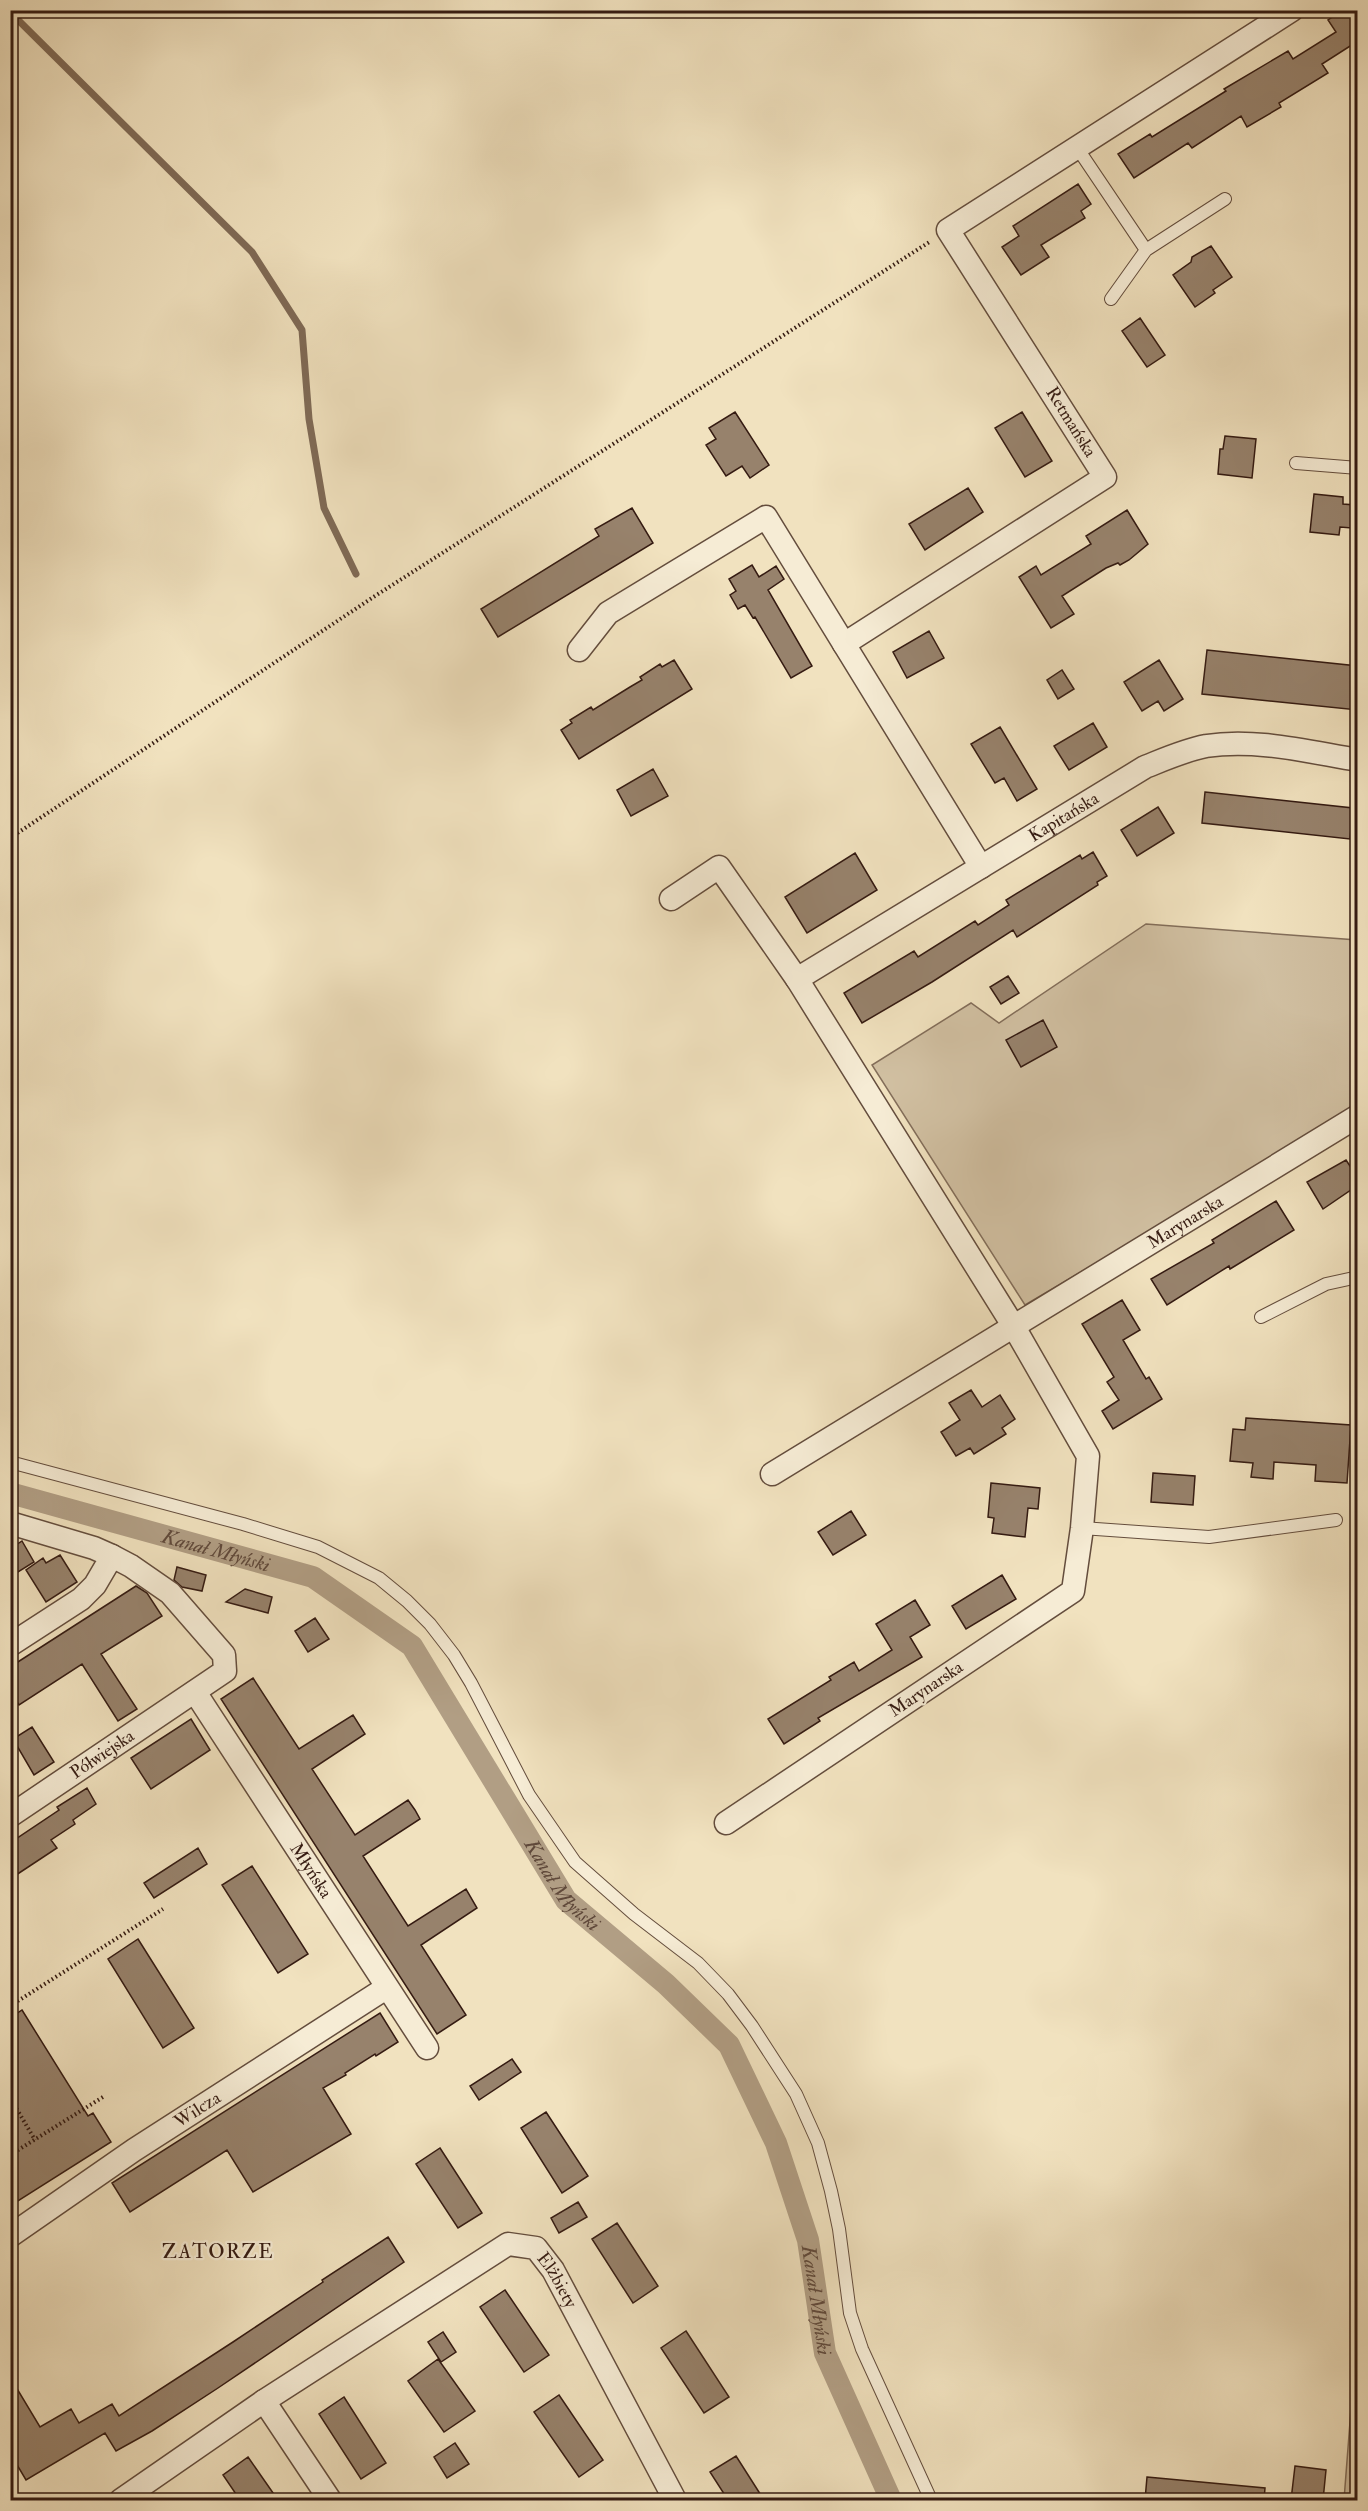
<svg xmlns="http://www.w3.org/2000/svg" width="1368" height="2511" font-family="'IM FELL Double Pica',serif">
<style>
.green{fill:#d1c0a2;stroke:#836e5a;stroke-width:1.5}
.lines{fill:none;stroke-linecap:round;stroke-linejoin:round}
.stream{stroke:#7f6a56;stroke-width:7}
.canal{stroke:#b19e84;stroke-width:22}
.building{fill:#97826c;stroke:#351b12;stroke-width:1.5}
.lane-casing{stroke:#644d3d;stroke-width:14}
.street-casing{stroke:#644d3d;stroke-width:25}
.path{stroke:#351b12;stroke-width:4;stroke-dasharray:1.5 3;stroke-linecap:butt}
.lane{stroke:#f6ecd5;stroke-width:12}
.street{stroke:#f6ecd5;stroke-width:22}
.labels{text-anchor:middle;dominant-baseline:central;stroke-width:4.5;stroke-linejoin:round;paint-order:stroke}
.street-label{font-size:18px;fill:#351b12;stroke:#f6ecd5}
.water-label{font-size:20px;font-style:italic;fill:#60493a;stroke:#f6ecd5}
.neighbourhood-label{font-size:20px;letter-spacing:1.5px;fill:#351b12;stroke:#f6ecd5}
</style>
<rect width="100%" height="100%" fill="#f1e2bf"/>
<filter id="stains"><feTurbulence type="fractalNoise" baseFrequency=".00333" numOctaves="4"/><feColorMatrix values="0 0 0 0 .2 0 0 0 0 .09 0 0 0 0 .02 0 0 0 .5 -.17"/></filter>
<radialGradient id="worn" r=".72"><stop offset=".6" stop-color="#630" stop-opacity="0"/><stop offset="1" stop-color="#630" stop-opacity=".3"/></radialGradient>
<path class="green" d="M1146,924L1357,940V1109L1025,1305L872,1065L971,1003L999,1023Z
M1351,2409L1357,2412L1356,2500H1344Z"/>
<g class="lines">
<path class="stream" d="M10,12L252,252L302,330L309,419L324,508L356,574"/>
<path class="canal" id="s1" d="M10,1493L313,1577L412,1646L566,1900L666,1984L729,2045L776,2143L808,2240L825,2353L891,2500"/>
</g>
<path class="building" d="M1343,10H1358V41L1322,64L1328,73L1279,103L1281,107L1247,127L1241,116L1192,148L1188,143L1134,178L1118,154L1150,134L1152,137L1226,91L1224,89L1288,51L1293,59L1336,32L1328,20Z
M1078,184L1091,204L1081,211L1085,218L1041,245L1049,257L1021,275L1002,247L1019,236L1013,226Z
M1211,246L1232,277L1213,290L1215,293L1195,307L1173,275L1191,262L1192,257Z
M1140,318L1165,355L1147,367L1122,331Z
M735,412L769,465L750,478L742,466L726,476L706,445L716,439L709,428Z
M1022,412L1052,461L1025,477L995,428Z
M1225,436L1256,439L1252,478L1218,474L1220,449H1223Z
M968,488L983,512L925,550L909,524Z
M1314,494L1343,497V504L1355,505L1352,528L1340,527L1339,535L1310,532Z
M632,508L653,543L498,637L481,609L599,536L595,529Z
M1127,510L1148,544L1129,560L1120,565L1118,563L1106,568L1062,596L1074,614L1051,628L1019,577L1036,566L1041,575L1091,544L1086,536Z
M752,565L759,577L776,566L784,579L768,590L812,666L791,678L755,617L753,618L745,605L738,609L730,595L736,591L729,579Z
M929,631L944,658L907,678L893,652Z
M1207,650L1358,666V710L1202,694Z
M674,660L692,689L579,759L561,730L572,723L570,720L591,707L593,710L630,687L642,680L640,677L660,664L662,667Z
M1159,660L1183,699L1164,711L1158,701L1142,711L1124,682Z
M1062,670L1074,689L1058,699L1047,680Z
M1093,723L1107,747L1069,770L1054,746Z
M1000,727L1037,789L1017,801L1004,778L995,783L971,744Z
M653,769L668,796L631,816L617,790Z
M1205,792L1353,808L1350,839L1202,823Z
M1158,807L1174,833L1137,856L1121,830Z
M1093,852L1107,876L1097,882L1098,885L1017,937L1013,930L932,982L862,1023L844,993L914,951L918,957L975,921L978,925L1009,905L1006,900L1080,855L1082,859Z
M855,853L877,890L807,933L785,897Z
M1008,976L1019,993L1001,1004L990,987Z
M1043,1020L1057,1047L1021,1067L1006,1040Z
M1346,1160L1358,1178V1185L1323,1209L1307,1182Z
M1276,1201L1294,1230L1230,1269L1229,1266L1167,1305L1151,1279L1214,1243L1212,1240Z
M1122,1300L1140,1330L1123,1340L1146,1379L1149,1377L1162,1399L1113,1429L1102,1411L1119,1400L1107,1382L1114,1377L1082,1324Z
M971,1390L982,1407L1000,1395L1015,1419L1002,1428L1006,1434L974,1454L970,1448L956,1456L941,1432L960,1420L949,1403Z
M1246,1418L1351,1425L1347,1483L1315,1481L1316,1465L1274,1462L1273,1479L1251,1477L1253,1463L1230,1461L1233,1429L1245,1430Z
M1153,1473L1195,1476L1193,1505L1151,1502Z
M991,1483L1040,1488L1038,1509L1028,1508L1025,1537L992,1533L994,1518L988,1517Z
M851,1511L866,1535L833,1555L818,1532Z
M22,1541L34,1562L10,1577V1549Z
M60,1555L77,1582L46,1602L26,1570L43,1558L46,1563Z
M177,1567L206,1575L202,1591L182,1587L174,1580Z
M1002,1575L1016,1599L966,1629L952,1606Z
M136,1586L147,1593L162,1616L101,1654L137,1709L118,1721L82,1664L19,1705L10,1691V1667Z
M245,1589L272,1597L268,1613L226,1602Z
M915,1600L930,1625L910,1637L922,1657L818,1718L820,1721L784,1744L768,1719L831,1680L829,1677L854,1662L859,1671L892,1650L876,1624Z
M315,1618L329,1639L308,1652L295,1631Z
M253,1678L299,1749L353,1715L365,1734L312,1769L355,1835L408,1800L415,1810L420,1819L363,1856L408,1926L466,1889L477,1908L421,1945L466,2015L437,2034L221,1699Z
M191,1719L210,1750L151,1789L131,1758Z
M32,1727L54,1762L34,1775L13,1739Z
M87,1788L96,1804L73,1820L75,1824L51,1840L57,1848L10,1879V1843L59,1810L57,1807Z
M198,1848L207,1864L154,1898L144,1883Z
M252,1866L308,1954L278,1973L222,1885Z
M138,1939L194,2028L163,2048L108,1959Z
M22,2010L88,2116L93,2113L111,2142L10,2206V2018Z
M380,2013L398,2042L376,2056L375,2054L345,2073L346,2075L323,2088L351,2134L253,2192L227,2150L130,2212L112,2183Z
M512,2059L521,2072L479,2100L470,2086Z
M546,2112L588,2176L562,2193L521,2128Z
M440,2148L482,2213L458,2228L416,2164Z
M578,2202L587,2217L559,2233L551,2218Z
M617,2223L658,2286L633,2303L592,2239Z
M388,2237L404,2262L218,2388L152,2431L116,2451L105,2433L26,2480L10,2453V2377L40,2427L71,2409L79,2423L112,2404L119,2416L233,2342L323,2282L322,2280Z
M505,2290L549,2355L524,2372L480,2307Z
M686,2331L729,2397L704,2413L661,2348Z
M443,2332L456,2352L441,2362L428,2342Z
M438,2359L475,2411L444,2432L408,2381Z
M559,2395L603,2460L579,2477L534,2412Z
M344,2397L386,2463L361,2479L319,2414Z
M455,2443L469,2464L447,2478L434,2457Z
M736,2456L764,2500H728L710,2472Z
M248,2457L278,2500H240L223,2475Z
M1295,2466L1326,2470L1323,2500H1291Z
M1147,2477L1265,2488L1264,2500H1145Z"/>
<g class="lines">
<g class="lane-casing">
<path id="lane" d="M1078,149L1146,250
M1111,299L1146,250L1225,199
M1296,463L1358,468
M1261,1317L1326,1284L1358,1277
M10,1462L243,1524L318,1547L379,1578L407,1601L430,1624L454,1655L471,1683L529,1795L575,1862L634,1914L698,1963L728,1994L752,2026L796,2094L818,2143L831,2191L839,2229L850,2313L862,2349L931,2500
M1082,1528L1209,1537L1336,1520"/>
</g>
<g class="street-casing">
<g id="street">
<path d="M579,650L608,613L766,517L844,644"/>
<path d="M981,867L844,644L1105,477L948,230L1292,10"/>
<path d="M671,899L719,867L797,979L1014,1327L1088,1456L1082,1528L1073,1591L726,1823"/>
<path id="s2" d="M797,979L1145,767C1165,759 1185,750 1206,746C1256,738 1309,752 1358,760"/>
<path id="s3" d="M772,1474L1358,1116"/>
<path d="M10,1523L94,1548L112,1556L95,1585L81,1599L10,1645"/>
<path id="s4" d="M195,1692L427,2048"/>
<path id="s5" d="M10,1816L225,1671L224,1655L170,1593L131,1566L112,1556"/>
<path id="s6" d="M10,2236L134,2150L386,1988"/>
<path d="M264,2401L330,2500"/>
<path id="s7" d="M121,2500L264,2401L508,2244L536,2248L553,2270L675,2500"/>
</g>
</g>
<path class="path" d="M10,838L375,596L931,241
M10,2006L163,1909
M12,2101L35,2140
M10,2155L103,2097"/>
<use href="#lane" class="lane"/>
<use href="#street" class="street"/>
</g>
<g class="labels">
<g class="street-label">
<text transform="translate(1071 422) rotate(58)">Retmańska</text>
<text stroke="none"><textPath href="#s2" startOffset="312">Kapitańska</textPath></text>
<text stroke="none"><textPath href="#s3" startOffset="484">Marynarska</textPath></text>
<text transform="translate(926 1689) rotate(-34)">Marynarska</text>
<text stroke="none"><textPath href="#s5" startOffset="111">Półwiejska</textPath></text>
<text stroke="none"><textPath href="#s4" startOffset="213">Młyńska</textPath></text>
<text stroke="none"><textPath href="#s6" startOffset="226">Wilcza</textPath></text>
<text stroke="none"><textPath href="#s7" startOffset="531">Elżbiety</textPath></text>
</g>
<g class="water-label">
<text stroke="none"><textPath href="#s1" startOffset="214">Kanał Młyński</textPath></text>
<text stroke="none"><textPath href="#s1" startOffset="718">Kanał Młyński</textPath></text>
<text stroke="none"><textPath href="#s1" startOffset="1222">Kanał Młyński</textPath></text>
</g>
<g class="neighbourhood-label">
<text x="218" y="2251">ZATORZE</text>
</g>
</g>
<rect width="1368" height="2511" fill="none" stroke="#f1e2bf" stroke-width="36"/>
<rect x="12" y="12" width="1344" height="2487" fill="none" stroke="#351b12" stroke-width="3"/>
<rect x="18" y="18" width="1332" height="2475" fill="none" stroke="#351b12" stroke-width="1.5"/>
<rect width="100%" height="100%" filter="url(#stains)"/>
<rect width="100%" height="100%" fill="url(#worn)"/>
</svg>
